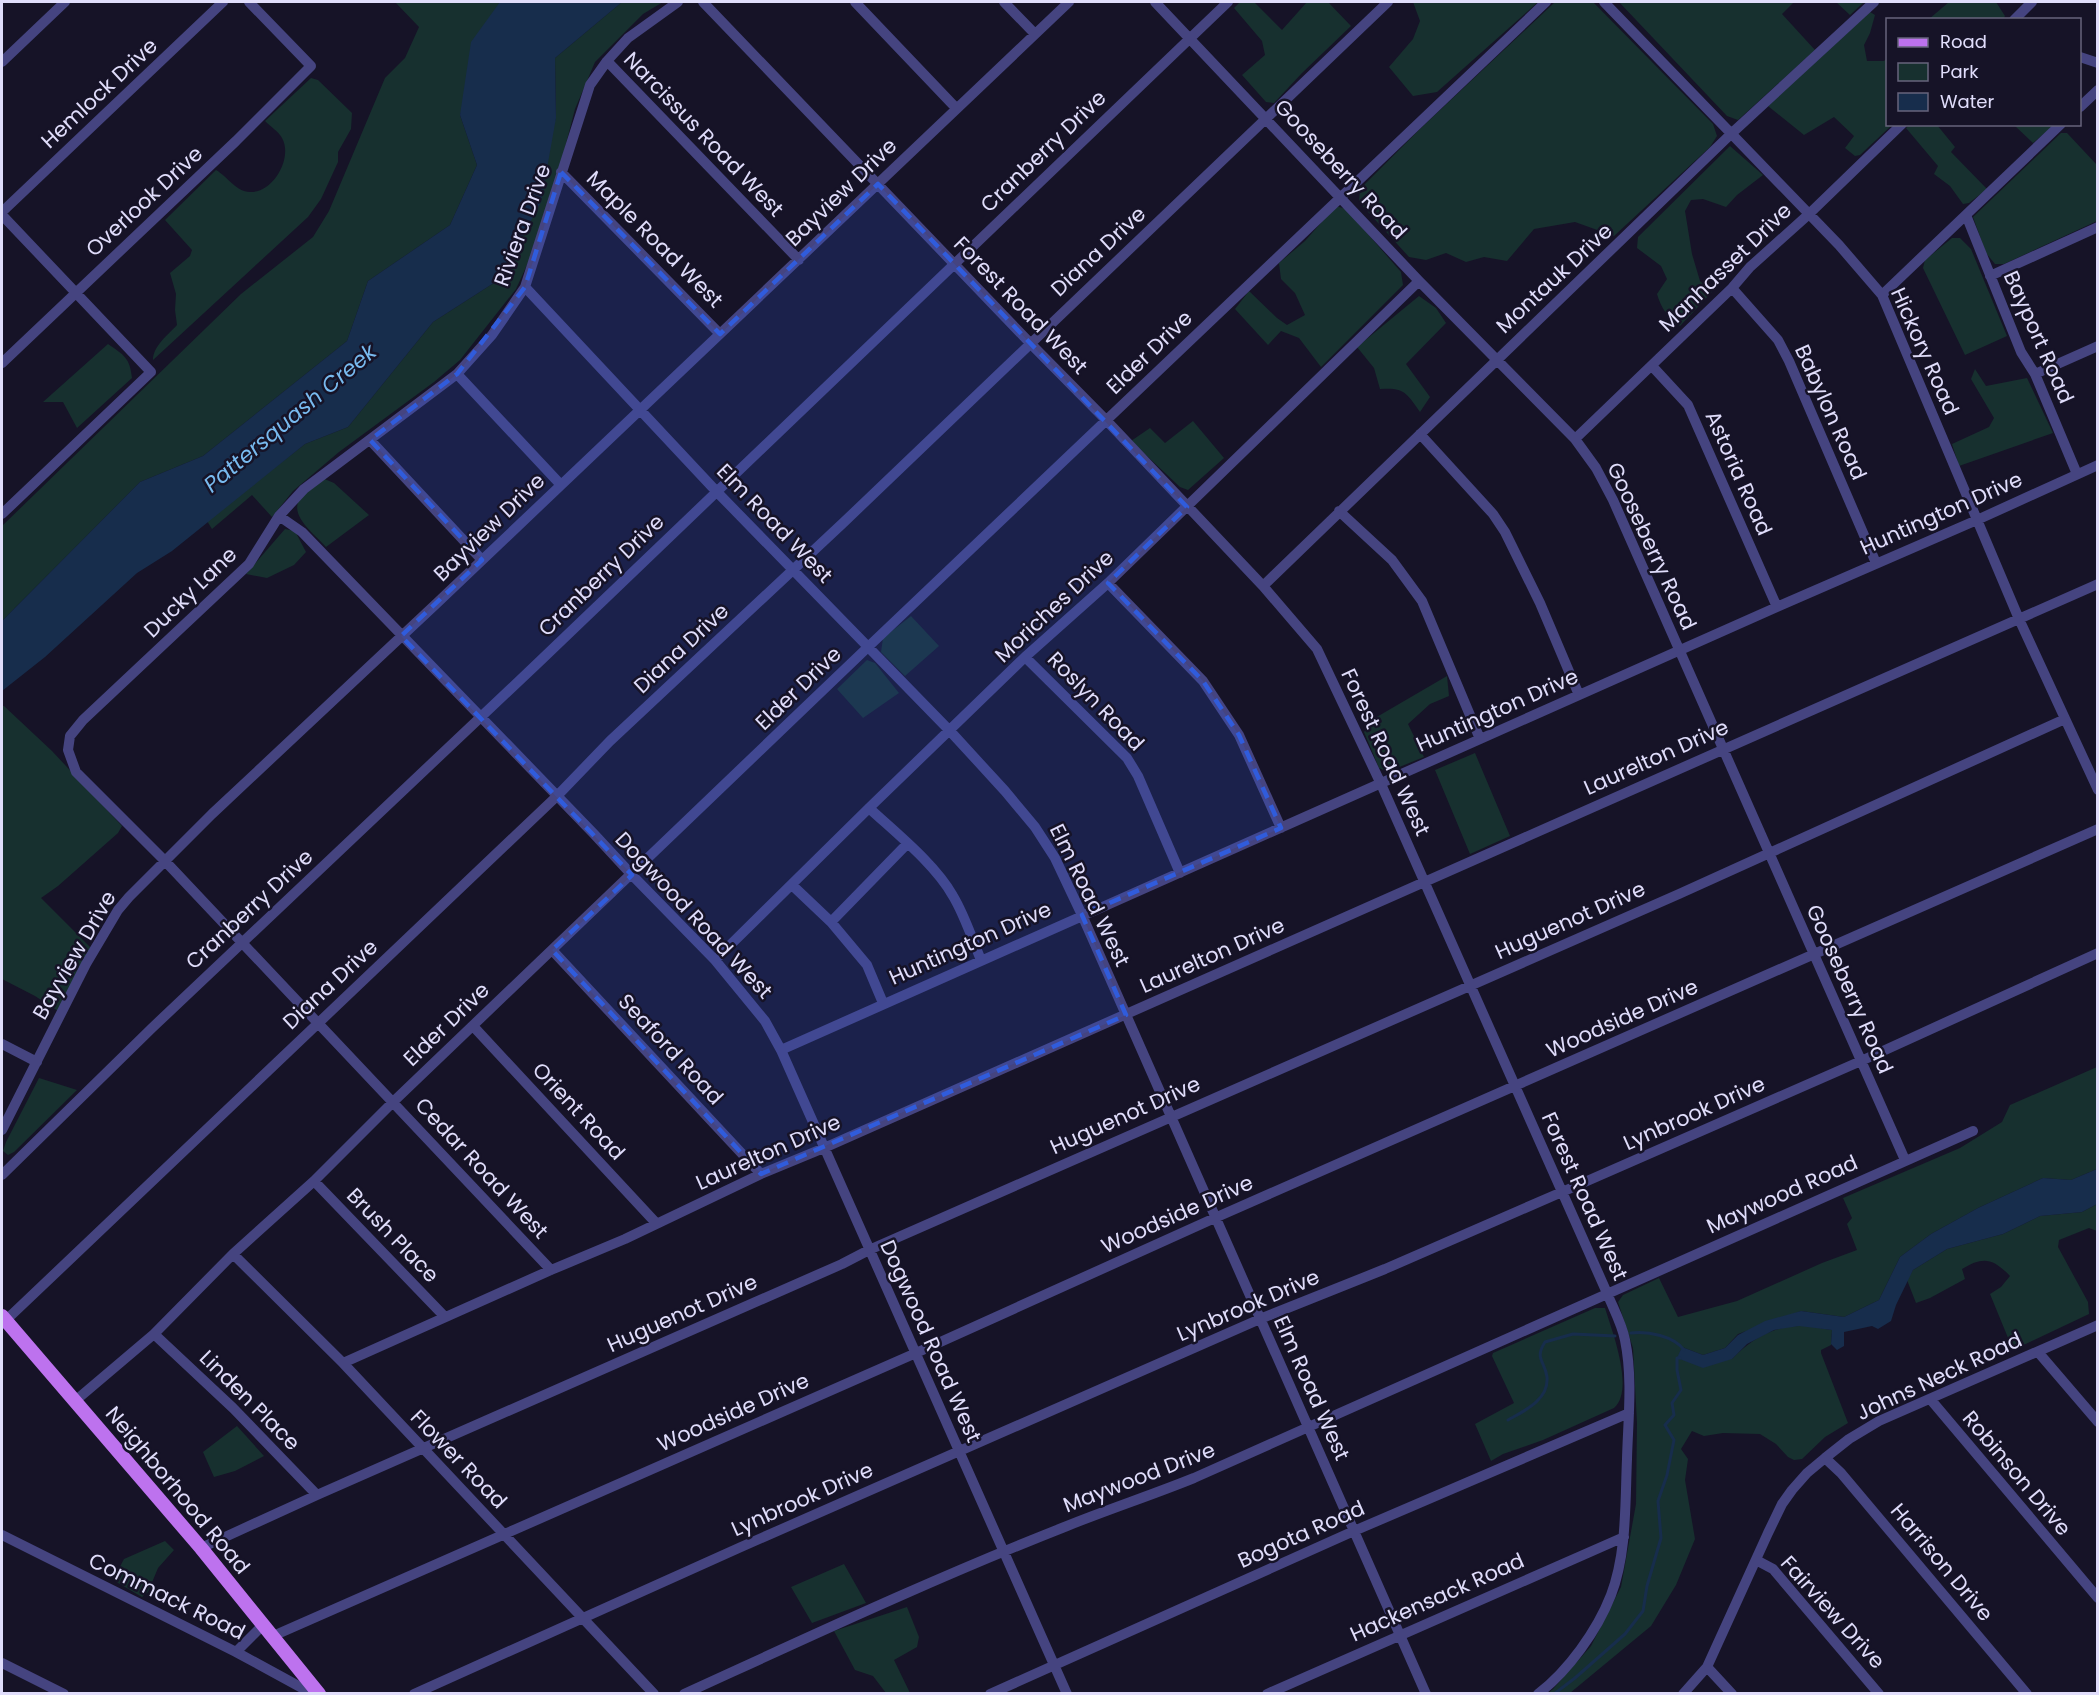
<svg xmlns="http://www.w3.org/2000/svg" width="2099" height="1695" font-family="Poppins,sans-serif">
<style>
.green{fill:#17302f}
.water{fill:#172d4c}
.lines{fill:none;stroke-linecap:round;stroke-linejoin:round}
.stream{stroke:#172d4c;stroke-width:3}
.minor{stroke:#454480;stroke-width:10}
.major{stroke:#bd72ee;stroke-width:14}
.marked{fill:#305cdc;fill-opacity:0.2;stroke:#305cdc;stroke-width:4.5;stroke-dasharray:12 8;stroke-linejoin:round}
.labels{text-anchor:middle;dominant-baseline:central;stroke-width:5;stroke-linejoin:round;paint-order:stroke}
.street-label{font-size:21px;fill:#e0ddfb;stroke:#161327}
.water-label{font-size:22px;font-style:italic;fill:#78baef;stroke:#161327}
</style>
<rect width="100%" height="100%" fill="#161327"/>
<path class="green" d="M395,2H501L460,115L477,165L450,225L368,281L347,341L203,456L140,482L2,621V526L241,294L313,237L329,211L385,78L405,58L419,27Z
M622,2H663L643,14L595,62L575,109L544,228L516,289L460,360L434,382L339,452L293,491L272,517L252,495L212,529L207,521L305,444L348,427L433,322L500,279L556,118L555,58Z
M1240,2H1254L1282,30L1307,2H1328L1351,26L1302,73L1274,103L1266,102L1242,75L1265,55L1262,41L1234,8Z
M1413,2H1538L1437,92L1413,96L1389,67L1413,39L1420,21Z
M1555,2H1593L1713,124L1717,136L1710,147L1614,236L1575,222L1534,229L1507,261L1484,257L1466,262L1446,253L1426,260L1409,257L1359,202L1360,189L1421,128Z
M1619,2H1794L1782,14L1815,50L1738,120L1727,116Z
M1836,2H1864L1850,15Z
M1949,2H1996L2005,16L2003,19H1929Z
M1870,12L1875,15L1870,33L1864,45L1867,61H1884L1887,58L1888,124L1892,125L1860,155L1855,156L1845,148L1854,136L1834,117L1804,135L1768,106Z
M311,78L318,80L352,113L351,129L338,152V162L321,199L308,217L153,360C153,346 168,335 177,325L175,310L176,294L170,273L190,256L192,250L165,220L216,170C228,177 237,193 251,192C274,192 293,157 282,138C279,132 270,126 265,121Z
M1910,125H1937L1955,147L1951,152L1987,189L1969,203L1963,204L1950,186L1934,174L1938,166L1906,128Z
M2014,125H2054L2033,143Z
M2061,133H2067L2097,165V221L2004,264H1995L1986,253L1973,217Z
M1730,146L1763,175L1737,195L1726,207L1703,199L1691,200L1685,211L1692,254L1700,281L1712,292L1680,326C1668,318 1661,308 1657,294L1667,279L1661,266L1637,248L1638,237Z
M1336,206L1346,209L1401,272L1403,285L1321,367L1299,338L1281,331L1268,345L1235,309L1249,291L1277,318L1287,325L1305,315L1295,293L1281,279L1279,263L1305,241Z
M1952,238H1960L1971,249L2007,336L1965,355L1923,268L1925,260Z
M1419,296L1436,308L1446,323L1406,364L1430,397L1420,412C1407,393 1404,387 1380,389L1374,368L1357,347Z
M108,344C124,355 130,358 132,378L77,428L63,402H43Z
M1975,369L1986,386L2027,378L2053,433L1959,466L1952,444L1989,427L1994,418L1971,379Z
M1193,421L1224,458L1188,490L1180,487L1131,441L1150,428L1165,443Z
M322,478L334,483L369,515L326,547C315,534 287,515 301,497C307,490 315,484 322,478Z
M285,529L295,531L306,552L294,565L267,578L246,574Z
M911,616L939,646L905,676L881,652L883,638Z
M867,660L875,663L899,693L863,718L837,689Z
M1447,676L1449,696L1430,704L1408,724L1424,757L1387,772L1379,768L1364,732L1375,718Z
M2,706H4L52,751L122,826L118,833L58,886L41,898L91,948L58,1011L35,996L2,979Z
M1475,753L1510,836L1470,854L1435,770Z
M2097,1067V1169L2071,1180L2043,1178L1978,1208L1931,1234L1900,1257L1879,1300L1844,1317L1801,1311L1738,1334L1725,1348L1703,1355L1682,1347L1678,1358L1732,1359C1749,1341 1773,1326 1799,1326C1810,1325 1822,1329 1832,1330L1831,1345L1821,1350V1353L1848,1423L1825,1437L1802,1459L1794,1460L1788,1457L1776,1444L1760,1434L1723,1433L1704,1436L1692,1431L1681,1449L1688,1459L1685,1480L1695,1539L1676,1585L1651,1626L1570,1693L1547,1694L1553,1689L1591,1646L1621,1587L1636,1504L1637,1423L1633,1348L1618,1302L1623,1295L1659,1278L1678,1317L1737,1301L1822,1263L1857,1250L1847,1224L1852,1218L1843,1198L1960,1148L2002,1122L2010,1105Z
M39,1078L77,1090L14,1152L8,1155L3,1151L6,1142Z
M2097,1204V1231L2089,1228L2059,1240L2058,1247L2088,1302L2089,1314L2013,1350L1990,1294L2001,1287L2010,1276C1993,1258 1983,1256 1962,1269L1965,1279L1930,1298L1916,1303L1907,1280L1913,1270L1947,1249L2003,1234L2040,1216L2082,1212Z
M1595,1308H1605C1612,1331 1635,1390 1614,1408L1543,1440L1503,1454L1491,1461L1475,1424L1514,1403L1492,1356L1493,1353Z
M237,1426L264,1456L235,1471L214,1477L203,1452Z
M165,1541L174,1550L158,1568L148,1592L142,1597L113,1580L124,1559Z
M844,1564L866,1603L812,1623L791,1587Z
M907,1607L919,1637L917,1647L894,1660L910,1693H886L873,1676L855,1670L834,1631Z"/>
<path class="water" d="M500,2H622L555,58L556,118L541,202L500,279L433,322L348,427L305,444L172,551L137,573L45,657L2,691V621L140,482L203,456L347,341L368,281L450,225L477,165L460,115L471,42Z
M2097,1169V1204L2082,1212L2040,1216L2003,1234L1947,1249L1913,1270L1896,1305L1891,1321L1878,1329L1872,1326L1844,1332V1346L1837,1350L1831,1344L1832,1330L1799,1326L1774,1330L1747,1344L1732,1359L1703,1368L1677,1358L1682,1347L1703,1355L1725,1348L1738,1335L1765,1321L1801,1311L1844,1317L1879,1300L1900,1257L1931,1234L1978,1208L2043,1178L2071,1180Z"/>
<g class="lines">
<path class="stream" d="M1631,1333C1648,1331 1674,1336 1684,1350
M1508,1420C1524,1411 1549,1400 1547,1377C1545,1361 1534,1359 1545,1342L1573,1334L1615,1336
M1554,1694L1575,1678L1625,1634L1643,1611L1647,1586L1661,1538L1658,1501L1667,1475L1674,1440L1665,1425L1674,1415L1672,1403L1681,1390L1677,1370V1358H1680"/>
<path class="minor" d="M703,2L1030,343L1106,420L1263,586L1317,649L1381,784L1607,1293C1613,1308 1622,1324 1625,1340C1633,1379 1628,1420 1627,1459C1625,1504 1627,1553 1611,1595C1597,1631 1568,1671 1538,1694
M855,2L956,108
M1004,2L1035,34
M1155,2L1419,281L1575,439L1596,468L1613,500L1905,1160
M1604,2L1839,245L1882,295L2019,619L2098,790
M2014,20L2032,2
M2080,57L2098,63
M607,61L799,260
M2,62L65,2
M2080,107L2098,90
M561,172L720,334
M2,212L223,2
M2,215L151,372L2,514
M1966,215L2021,352L2035,374L2077,474
M1990,276L2098,227
M525,287L716,491L950,731L1005,791L1035,827L1055,858L1082,915L1426,1694
M1732,288L1778,340L1789,361L1876,563
M1882,295L2061,124
M2,363L236,141L311,66L249,2
M1652,366L1688,405L1777,607
M457,374L561,485
M2035,374L2098,346
M1420,434L1493,514L1505,532L1540,603L1579,695
M1575,439L1732,288L1750,267L1809,214L1902,124
M370,440L482,560
M1339,511L1392,560L1422,601L1480,739
M279,516L302,532L594,834L632,875L715,960L765,1021L781,1050L1067,1694
M1108,583L1203,681L1239,735L1281,828
M1263,586L1732,133L1874,2
M1025,657L1127,758L1138,776L1180,873
M869,808C896,833 935,864 953,896C965,916 972,939 981,960
M792,885L831,922L867,965L883,1003
M831,922L907,844
M552,950L761,1174
M715,960L869,808L1025,657L1108,583L1419,281
M473,1026L656,1223
M2,1044L37,1062
M781,1050L1777,607L1977,520L2098,465
M2,1130L86,964L118,910L129,897L212,814L437,603L1069,2
M2,1175L152,1028L540,661L1228,2
M314,1181L445,1317
M233,1254L343,1363L654,1694
M551,1270L165,861L76,772L68,750L70,736L83,720L249,564L279,516L304,489L457,374L492,335L525,287L590,85L607,61L628,38L678,2
M2,1324L557,796L610,741L843,523L1388,2
M154,1334L233,1408L317,1495
M2038,1352L2098,1422
M343,1363L551,1270L625,1239L761,1174L824,1148C1249,960 1673,771 2098,584
M1931,1400L2098,1598
M75,1401L154,1334L233,1254L314,1181L393,1102L868,647L1546,2
M1825,1458L1841,1473L2027,1694
M2,1535L236,1652L313,1694
M201,1548L317,1495L842,1264L869,1250L1679,894L2065,719
M1756,1560L1773,1569L1879,1694
M273,1636L916,1353L1217,1217L2098,829
M236,1652L263,1625
M2,1663L64,1694
M1707,1667L1732,1694
M414,1694L741,1547L1260,1319L1385,1269L1562,1192L1861,1061L2098,953
M684,1694C811,1636 937,1577 1067,1526C1109,1509 1152,1495 1194,1478L1973,1131
M990,1694L1354,1531L1629,1413
M1267,1694L1624,1537
M1683,1694L1707,1667L1768,1533L1782,1504L1792,1490L1807,1473L1825,1458L1849,1439L1879,1421L2098,1325"/>
<path class="major" d="M2,1316L201,1548L319,1694"/>
</g>
<path class="marked" d="M561,172L720,334L878,184L1187,507L1108,583L1203,681L1239,735L1281,828L1082,915L1126,1015L761,1174L552,950L632,875L401,636L482,560L370,440L457,374L525,287Z"/>
<g class="labels">
<g class="street-label">
<text transform="translate(99 93) rotate(-43)">Hemlock Drive</text>
<text transform="translate(704 134) rotate(46)">Narcissus Road West</text>
<text transform="translate(1043 151) rotate(-44)">Cranberry Drive</text>
<text transform="translate(1341 169) rotate(47)">Gooseberry Road</text>
<text transform="translate(841 192) rotate(-44)">Bayview Drive</text>
<text transform="translate(144 201) rotate(-43)">Overlook Drive</text>
<text transform="translate(522 225) rotate(-70)">Riviera Drive</text>
<text transform="translate(655 239) rotate(45)">Maple Road West</text>
<text transform="translate(1098 251) rotate(-43)">Diana Drive</text>
<text transform="translate(1725 267) rotate(-44)">Manhasset Drive</text>
<text transform="translate(1554 278) rotate(-43)">Montauk Drive</text>
<text transform="translate(1021 305) rotate(46)">Forest Road West</text>
<text transform="translate(2039 337) rotate(66)">Bayport Road</text>
<text transform="translate(1925 351) rotate(66)">Hickory Road</text>
<text transform="translate(1149 352) rotate(-44)">Elder Drive</text>
<text transform="translate(1831 412) rotate(66)">Babylon Road</text>
<text transform="translate(1739 473) rotate(66)">Astoria Road</text>
<text transform="translate(1941 513) rotate(-24)">Huntington Drive</text>
<text transform="translate(775 523) rotate(46)">Elm Road West</text>
<text transform="translate(489 527) rotate(-44)">Bayview Drive</text>
<text transform="translate(1652 546) rotate(65)">Gooseberry Road</text>
<text transform="translate(601 575) rotate(-44)">Cranberry Drive</text>
<text transform="translate(190 592) rotate(-44)">Ducky Lane</text>
<text transform="translate(1054 606) rotate(-43)">Moriches Drive</text>
<text transform="translate(681 648) rotate(-43)">Diana Drive</text>
<text transform="translate(798 688) rotate(-44)">Elder Drive</text>
<text transform="translate(1096 701) rotate(46)">Roslyn Road</text>
<text transform="translate(1497 710) rotate(-24)">Huntington Drive</text>
<text transform="translate(1386 752) rotate(65)">Forest Road West</text>
<text transform="translate(1656 757) rotate(-24)">Laurelton Drive</text>
<text transform="translate(1090 895) rotate(64)">Elm Road West</text>
<text transform="translate(249 909) rotate(-43)">Cranberry Drive</text>
<text transform="translate(694 915) rotate(47)">Dogwood Road West</text>
<text transform="translate(1570 920) rotate(-24)">Huguenot Drive</text>
<text transform="translate(970 943) rotate(-24)">Huntington Drive</text>
<text transform="translate(74 955) rotate(-60)">Bayview Drive</text>
<text transform="translate(1212 955) rotate(-24)">Laurelton Drive</text>
<text transform="translate(330 984) rotate(-43)">Diana Drive</text>
<text transform="translate(1850 989) rotate(66)">Gooseberry Road</text>
<text transform="translate(1622 1018) rotate(-24)">Woodside Drive</text>
<text transform="translate(446 1024) rotate(-44)">Elder Drive</text>
<text transform="translate(671 1049) rotate(47)">Seaford Road</text>
<text transform="translate(579 1111) rotate(47)">Orient Road</text>
<text transform="translate(1694 1113) rotate(-24)">Lynbrook Drive</text>
<text transform="translate(1125 1115) rotate(-24)">Huguenot Drive</text>
<text transform="translate(768 1152) rotate(-24)">Laurelton Drive</text>
<text transform="translate(482 1168) rotate(47)">Cedar Road West</text>
<text transform="translate(1782 1194) rotate(-24)">Maywood Road</text>
<text transform="translate(1585 1196) rotate(66)">Forest Road West</text>
<text transform="translate(1177 1214) rotate(-24)">Woodside Drive</text>
<text transform="translate(393 1235) rotate(46)">Brush Place</text>
<text transform="translate(1248 1305) rotate(-23)">Lynbrook Drive</text>
<text transform="translate(682 1313) rotate(-24)">Huguenot Drive</text>
<text transform="translate(931 1341) rotate(66)">Dogwood Road West</text>
<text transform="translate(1939 1376) rotate(-25)">Johns Neck Road</text>
<text transform="translate(1312 1388) rotate(66)">Elm Road West</text>
<text transform="translate(250 1400) rotate(45)">Linden Place</text>
<text transform="translate(733 1412) rotate(-24)">Woodside Drive</text>
<text transform="translate(459 1459) rotate(46)">Flower Road</text>
<text transform="translate(2017 1473) rotate(50)">Robinson Drive</text>
<text transform="translate(1139 1477) rotate(-21)">Maywood Drive</text>
<text transform="translate(178 1490) rotate(50)">Neighborhood Road</text>
<text transform="translate(802 1499) rotate(-24)">Lynbrook Drive</text>
<text transform="translate(1301 1534) rotate(-24)">Bogota Road</text>
<text transform="translate(1942 1562) rotate(50)">Harrison Drive</text>
<text transform="translate(167 1596) rotate(26)">Commack Road</text>
<text transform="translate(1437 1597) rotate(-24)">Hackensack Road</text>
<text transform="translate(1833 1612) rotate(48)">Fairview Drive</text>
</g>
<g class="water-label">
<text transform="translate(290 418) rotate(-40)">Pattersquash Creek</text>
</g>
</g>
<rect width="2099" height="1695" fill="none" stroke="#e0ddfb" stroke-width="6"/>
<rect x="1886" y="18" width="195" height="108" fill="#161327" stroke="#67647c" stroke-width="1.5"/>
<rect x="1898" y="38" width="30" height="9" fill="#bd72ee" stroke="#67647c" stroke-width="1.5"/>
<text x="1940" y="48" font-size="18" fill="#e0ddfb">Road</text>
<rect x="1898" y="63" width="30" height="18" fill="#17302f" stroke="#67647c" stroke-width="1.5"/>
<text x="1940" y="78" font-size="18" fill="#e0ddfb">Park</text>
<rect x="1898" y="93" width="30" height="18" fill="#172d4c" stroke="#67647c" stroke-width="1.5"/>
<text x="1940" y="108" font-size="18" fill="#e0ddfb">Water</text>
</svg>
